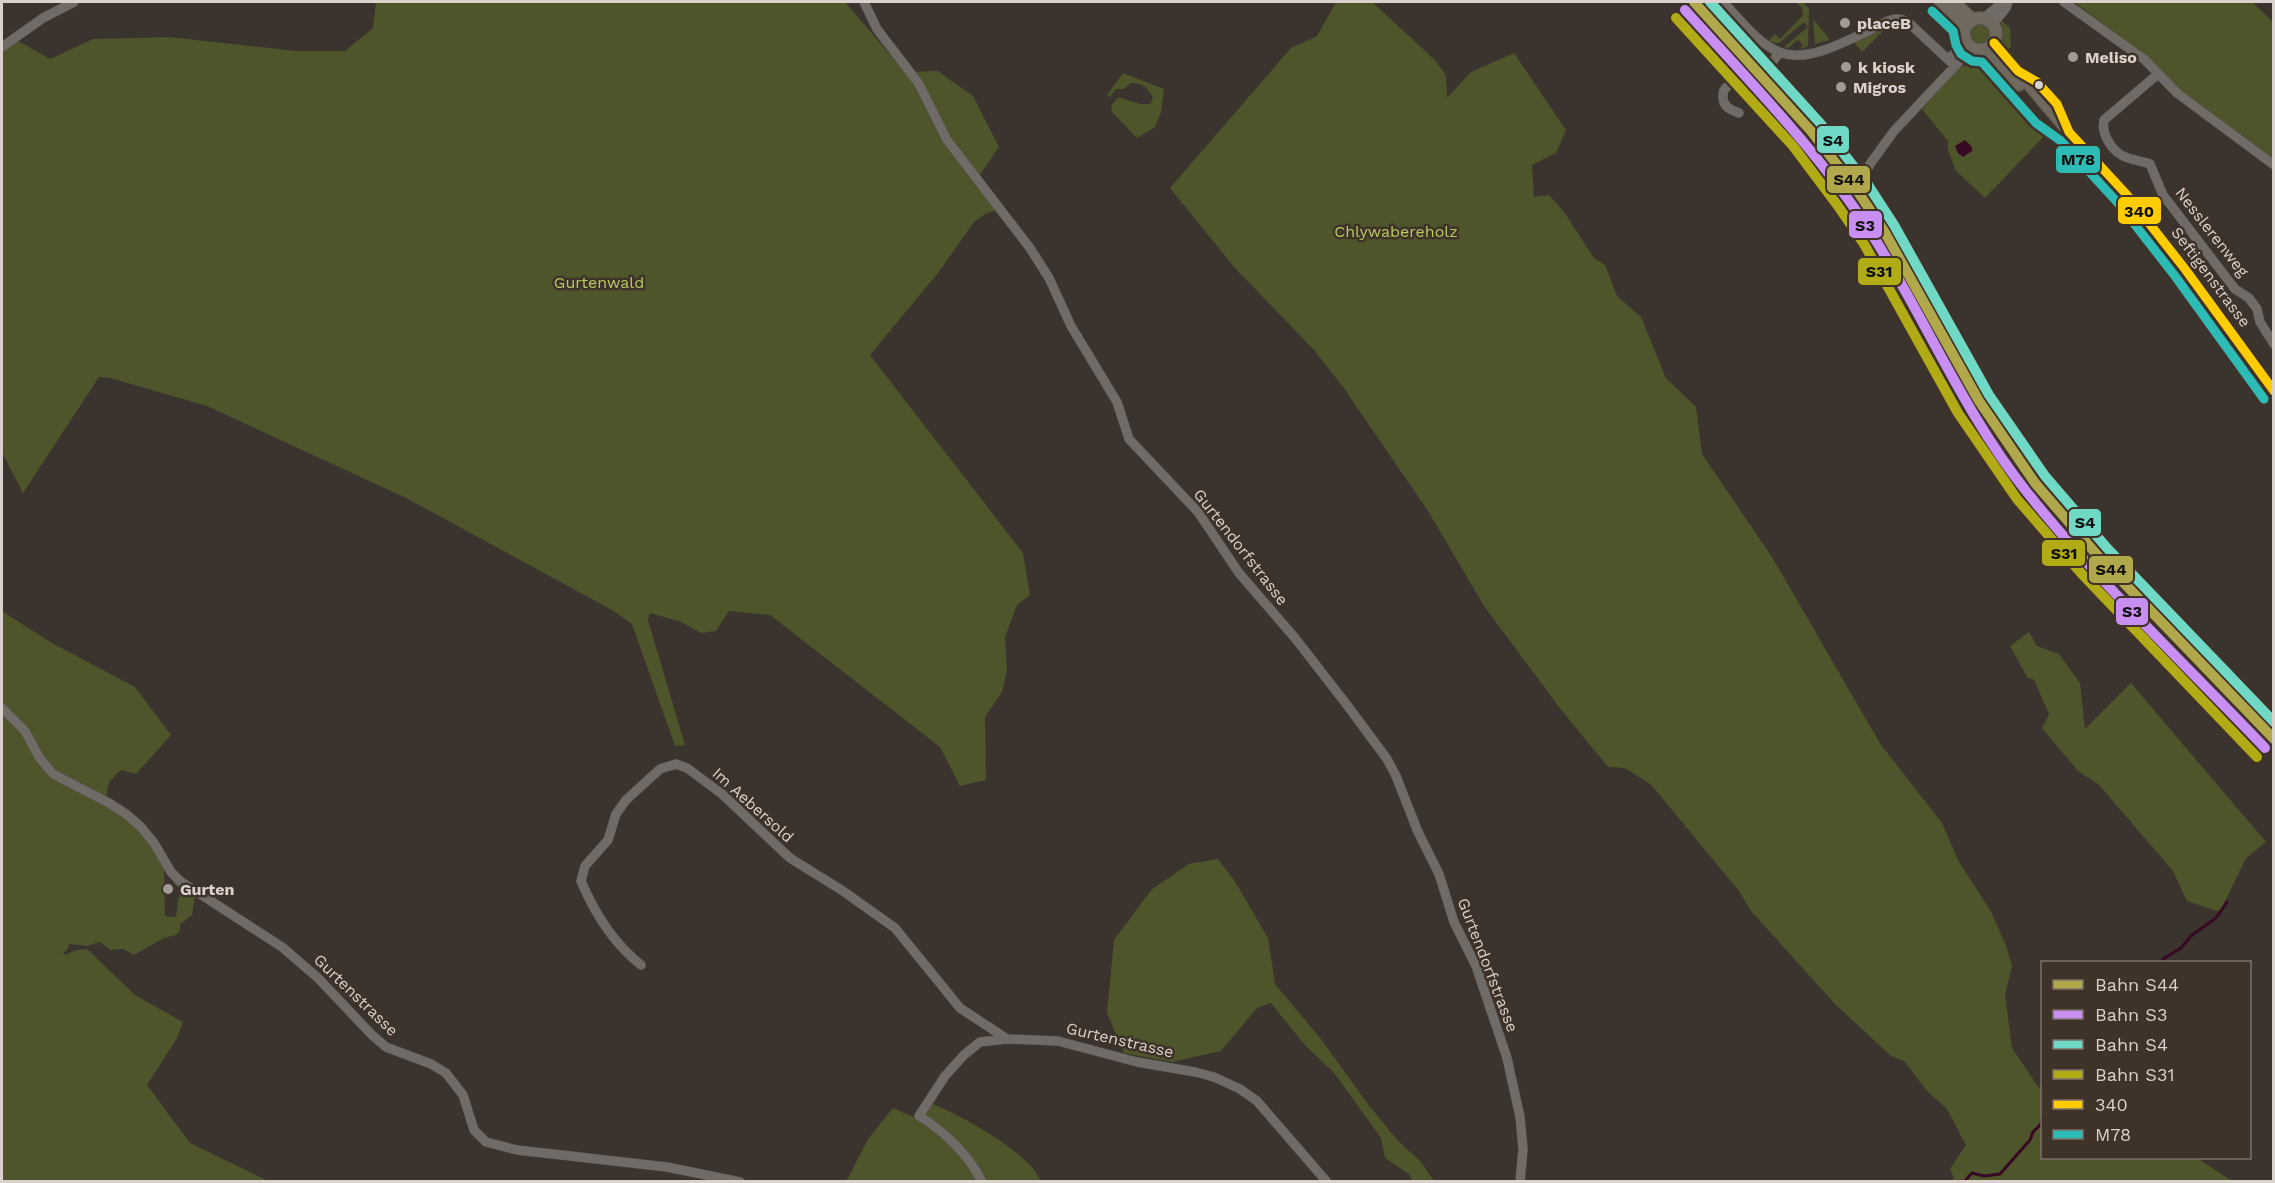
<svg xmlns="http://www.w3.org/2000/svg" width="2275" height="1183" font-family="'Work Sans',sans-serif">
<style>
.green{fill:#4e552b}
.water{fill:#370923}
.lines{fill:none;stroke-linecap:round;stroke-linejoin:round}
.stream{stroke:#370923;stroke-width:3}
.minor-casing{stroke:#554f4b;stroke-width:10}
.major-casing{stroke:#554f4b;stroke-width:14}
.minor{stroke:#716b67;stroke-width:9}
.major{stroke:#70695e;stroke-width:12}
.bus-1-casing{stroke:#3f3229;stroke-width:14}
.bus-2-casing{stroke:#3f3229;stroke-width:14}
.bus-1{stroke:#fc0;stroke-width:9}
.bus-2{stroke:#2dbbb5;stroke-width:9}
.rail-1-casing{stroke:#3f3229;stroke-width:15}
.rail-2-casing{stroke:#3f3229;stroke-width:15}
.rail-3-casing{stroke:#3f3229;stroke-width:15}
.rail-4-casing{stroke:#3f3229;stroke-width:15}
.rail-1{stroke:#b0a84a;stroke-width:10}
.rail-2{stroke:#c88ef1;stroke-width:10}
.rail-3{stroke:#6fd9c6;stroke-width:10}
.rail-4{stroke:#b1ab16;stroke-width:10}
.poi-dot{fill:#a29a95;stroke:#3f3229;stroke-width:2}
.bus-dot{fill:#dad1cc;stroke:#3f3229;stroke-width:2}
.labels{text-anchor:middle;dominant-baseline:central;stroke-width:5;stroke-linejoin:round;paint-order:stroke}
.poi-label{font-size:16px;font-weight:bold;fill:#dad1cc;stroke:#3f3229;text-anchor:start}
.park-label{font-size:16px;fill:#b7cb5f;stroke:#3f3229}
.street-label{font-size:16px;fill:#dad1cc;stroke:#3f3229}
.line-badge{stroke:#3f3229;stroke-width:2}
.pale-badge-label{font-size:16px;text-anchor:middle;font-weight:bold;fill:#111}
</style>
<rect width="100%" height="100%" fill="#3a332e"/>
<path class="green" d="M376,2H845L905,72L938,71L973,96L999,147L975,182L996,210L987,213L974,222L938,273L870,355L1023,553L1030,595L1017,605L1005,637L1007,670L1002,692L985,717L986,780L960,786L940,747L770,615L729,611L716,631L701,633L681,622L650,613L648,620L685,745L675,746L632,624L612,610L408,499L207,406L110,378L99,377L23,493L2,452V47L13,38L50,59L93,39L168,37L297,51H345L373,28Z
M1336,2H1372L1434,59L1446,75L1447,98L1471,72L1514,53L1566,130L1556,153L1532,165L1534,197L1549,195L1564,212L1594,258L1605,265L1617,296L1641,317L1666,378L1696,407L1702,454L1772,557L1881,745L1942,823L1958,860L1990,910L2006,945L2012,966L2005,995L2012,1048L2039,1088L2042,1084V1158H2197L2232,1181H1951L1954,1178L1950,1169L1966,1145L1947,1109L1928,1092L1904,1061L1891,1056L1835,1004L1751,911L1739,891L1658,793L1650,784L1625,768L1608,767L1559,707L1484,606L1428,511L1343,387L1314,350L1234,267L1170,188L1291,48L1317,36Z
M1796,2H1802L1809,8L1808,46L1800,49L1803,45L1798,40L1788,48L1784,47L1808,27L1804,22L1779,43H1774L1769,40L1775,34L1780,39L1803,15L1802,8Z
M2074,2H2252L2273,22V162L2178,88L2145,55Z
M1813,19L1828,37L1829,40L1815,44Z
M2001,20L2010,28L2011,47L2006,51L2001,40Z
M1968 34a12 12 0 1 1 24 0a12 12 0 1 1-24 0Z
M1895,24L1896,27L1894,29L1887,27L1862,52L1855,44V41L1889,25Z
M1977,62L1987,64L2049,131L1985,198L1956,171L1948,150V141L1922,109L1960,66H1970Z
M1123,73L1164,89L1161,112L1155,127L1137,138L1112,112L1111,106L1118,97L1140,104H1150L1153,98C1148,88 1143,83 1131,83L1124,89H1116L1110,97L1107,95Z
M1761,86L1783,111L1780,114L1798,135L1786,145L1745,99Z
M2,611L52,643L135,687L171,735L136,774L121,770L109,782L106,798L55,770L2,704Z
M2029,632L2037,646L2059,654L2080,683L2085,729L2131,683L2266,842L2246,858L2220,912L2187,901L2173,871L2099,785L2078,771L2042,728L2049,714L2034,680L2027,677L2010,646Z
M2,713L20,730L39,760L120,812L141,830L164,867L165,916L176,917L180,889L173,883V879L195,896L192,915L180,924V931L176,935L164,938L134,955L123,949L110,950L100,942L87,946L69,944L68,949L63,953L65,955L76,950L87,949L135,995L183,1022L177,1038L147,1085L190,1143L264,1179L265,1181H2Z
M1218,859L1234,880L1268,938L1275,984L1321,1039L1367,1103L1399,1142L1421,1162L1434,1181H1412L1409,1174L1385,1158L1381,1138L1335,1074L1304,1044L1271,1003L1257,1008L1221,1051L1172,1062L1124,1053L1107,1013L1114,940L1152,889L1189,864Z
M927,1102C954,1111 1033,1154 1041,1182H846L868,1139L893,1108L918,1119Z"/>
<path class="water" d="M1965,140L1972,147V151L1963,157L1958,153L1955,146Z"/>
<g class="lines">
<path class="stream" d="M2162,962L2163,959L2181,948L2191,936L2216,918L2227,902
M1964,1182L1972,1173L1984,1176L2000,1174L2030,1140L2033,1132L2041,1124L2042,1117"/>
<g class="minor-casing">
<path id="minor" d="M864,2L877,29L919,84L947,140L1030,248L1049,278L1071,326L1117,402L1129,439L1198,512L1239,573L1295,638L1347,705L1387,759L1396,776L1418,832L1439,874L1454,922L1476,966L1507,1058L1520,1117L1523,1149L1520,1182
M1723,2C1740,19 1758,45 1782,53C1810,62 1846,41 1870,30C1878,26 1887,20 1896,19C1901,19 1905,20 1909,23L1955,66
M2064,2L2145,60L2177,93L2274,165
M1984,18L2003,2
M1993,24L2006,8L2008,2
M2,47L43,18L74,2
M1948,59L1966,42
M2158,74L2104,120C2101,133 2111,150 2123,156C2131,160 2142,161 2150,164L2163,195L2235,289L2249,298L2257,309L2260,322L2274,344
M1739,113C1731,110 1723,107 1723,97C1722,80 1742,85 1753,79C1763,74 1774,62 1779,52
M1864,176L1870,164L1894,131L1972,48
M2,708L25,731L39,757L53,774L109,803L126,814L140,826L154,843L171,872L180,881L282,947L318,978L371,1034L386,1047L431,1064L446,1073L463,1095L474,1130L486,1142L517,1150L667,1167L740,1182
M641,965C613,943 595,914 581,881L585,866L608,840L616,814L626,800L660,769L676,764L687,768L722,794L790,858L843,891L895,928L960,1008L1007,1039
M982,1182C969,1155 944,1131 919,1116L945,1076L964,1055L980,1042L1007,1039L1058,1041L1137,1062L1195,1072L1214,1077L1240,1089L1257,1101L1327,1182"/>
</g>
<g class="major-casing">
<path id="major" d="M1940,2L1966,27
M1954,2L1973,20
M1964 34a16 16 0 1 1 32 0a16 16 0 1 1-32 0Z
M1994,43L2069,132L2127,195L2185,269L2274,392
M1987,49L2019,85"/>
</g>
<use href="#minor" class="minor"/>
<use href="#major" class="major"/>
<g class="bus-1-casing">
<path id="bus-1" d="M1994,43L2018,71L2037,82L2057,104L2069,132L2127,195L2185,269L2274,391"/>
</g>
<g class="bus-2-casing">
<path id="bus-2" d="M1932,11L1953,31L1956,45L1961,54L1972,61L1982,62L2036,123L2061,141L2118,203L2175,276L2264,399"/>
</g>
<use href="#bus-1" class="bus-1"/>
<use href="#bus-2" class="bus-2"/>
<g class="rail-1-casing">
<path id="rail-1" d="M1694,2L1811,131L1858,192L1884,231L1979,401L2035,483L2098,556L2274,739"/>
</g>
<g class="rail-2-casing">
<path id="rail-2" d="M1685,10C1751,83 1820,153 1873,236C1926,320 1964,413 2026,491C2099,583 2185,664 2265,748"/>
</g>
<g class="rail-3-casing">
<path id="rail-3" d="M1710,2L1820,123L1868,185L1894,225L1989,395L2045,476L2107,548L2274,722"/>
</g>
<g class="rail-4-casing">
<path id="rail-4" d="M1676,18L1793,146L1838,206L1864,244L1958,413L2017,499L2081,573L2257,757"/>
</g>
<use href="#rail-1" class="rail-1"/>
<use href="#rail-2" class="rail-2"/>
<use href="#rail-3" class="rail-3"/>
<use href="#rail-4" class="rail-4"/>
</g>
<g class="poi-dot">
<circle cx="1845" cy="23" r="6"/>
<circle cx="2073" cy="57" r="6"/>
<circle cx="1846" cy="67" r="6"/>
<circle cx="1841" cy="87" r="6"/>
<circle cx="168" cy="889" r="6"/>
</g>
<circle class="bus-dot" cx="2039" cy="85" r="5"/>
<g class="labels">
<g class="poi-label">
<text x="1857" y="23">placeB</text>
<text x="2085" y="57">Meliso</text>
<text x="1858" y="67">k kiosk</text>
<text x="1853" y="87">Migros</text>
<text x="180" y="889">Gurten</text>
</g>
<g class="park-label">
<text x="1396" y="231">Chlywabereholz</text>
<text x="599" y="282">Gurtenwald</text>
</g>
<g class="street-label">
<text transform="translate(2212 232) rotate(52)">Nesslerenweg</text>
<text transform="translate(2211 277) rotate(53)">Seftigenstrasse</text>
<text transform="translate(1241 547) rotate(52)">Gurtendorfstrasse</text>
<text transform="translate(753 805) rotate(42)">Im Aebersold</text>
<text transform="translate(1488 965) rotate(69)">Gurtendorfstrasse</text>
<text transform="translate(356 995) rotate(44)">Gurtenstrasse</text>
<text transform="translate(1120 1040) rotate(13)">Gurtenstrasse</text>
</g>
</g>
<g class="line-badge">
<rect x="1816" y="125" width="34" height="29" rx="6" fill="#6fd9c6"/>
<rect x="2055" y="145" width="46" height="29" rx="6" fill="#2dbbb5"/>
<rect x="1826" y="165" width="45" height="29" rx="6" fill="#b0a84a"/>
<rect x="2117" y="196" width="45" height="29" rx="6" fill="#fc0"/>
<rect x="1848" y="210" width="35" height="29" rx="6" fill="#c88ef1"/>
<rect x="1857" y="257" width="45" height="29" rx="6" fill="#b1ab16"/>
<rect x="2068" y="508" width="34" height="29" rx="6" fill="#6fd9c6"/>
<rect x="2041" y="539" width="45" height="28" rx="6" fill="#b1ab16"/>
<rect x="2088" y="555" width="46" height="29" rx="6" fill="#b0a84a"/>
<rect x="2115" y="597" width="34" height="29" rx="6" fill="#c88ef1"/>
</g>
<g class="pale-badge-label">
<text x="1833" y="146">S4</text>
<text x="2078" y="165">M78</text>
<text x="1849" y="185">S44</text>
<text x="2139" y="217">340</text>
<text x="1865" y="231">S3</text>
<text x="1879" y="277">S31</text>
<text x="2085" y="528">S4</text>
<text x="2064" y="559">S31</text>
<text x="2111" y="575">S44</text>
<text x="2132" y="617">S3</text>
</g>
<rect width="2275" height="1183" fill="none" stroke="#dad1cc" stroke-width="6"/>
<rect x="2041" y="961" width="210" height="198" fill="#3f3229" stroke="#7d726a" stroke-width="1.5"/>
<rect x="2053" y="980" width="30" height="9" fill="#b0a84a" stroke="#7d726a" stroke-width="1.5"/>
<text x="2095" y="991" font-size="18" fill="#dad1cc">Bahn S44</text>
<rect x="2053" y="1010" width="30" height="9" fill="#c88ef1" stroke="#7d726a" stroke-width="1.5"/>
<text x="2095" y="1021" font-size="18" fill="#dad1cc">Bahn S3</text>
<rect x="2053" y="1040" width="30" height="9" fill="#6fd9c6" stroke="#7d726a" stroke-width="1.5"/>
<text x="2095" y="1051" font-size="18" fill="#dad1cc">Bahn S4</text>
<rect x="2053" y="1070" width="30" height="9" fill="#b1ab16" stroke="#7d726a" stroke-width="1.5"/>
<text x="2095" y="1081" font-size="18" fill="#dad1cc">Bahn S31</text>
<rect x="2053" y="1100" width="30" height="9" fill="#ffcc00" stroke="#7d726a" stroke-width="1.5"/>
<text x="2095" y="1111" font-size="18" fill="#dad1cc">340</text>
<rect x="2053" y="1130" width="30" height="9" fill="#2dbbb5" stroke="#7d726a" stroke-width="1.5"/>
<text x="2095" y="1141" font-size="18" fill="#dad1cc">M78</text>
</svg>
